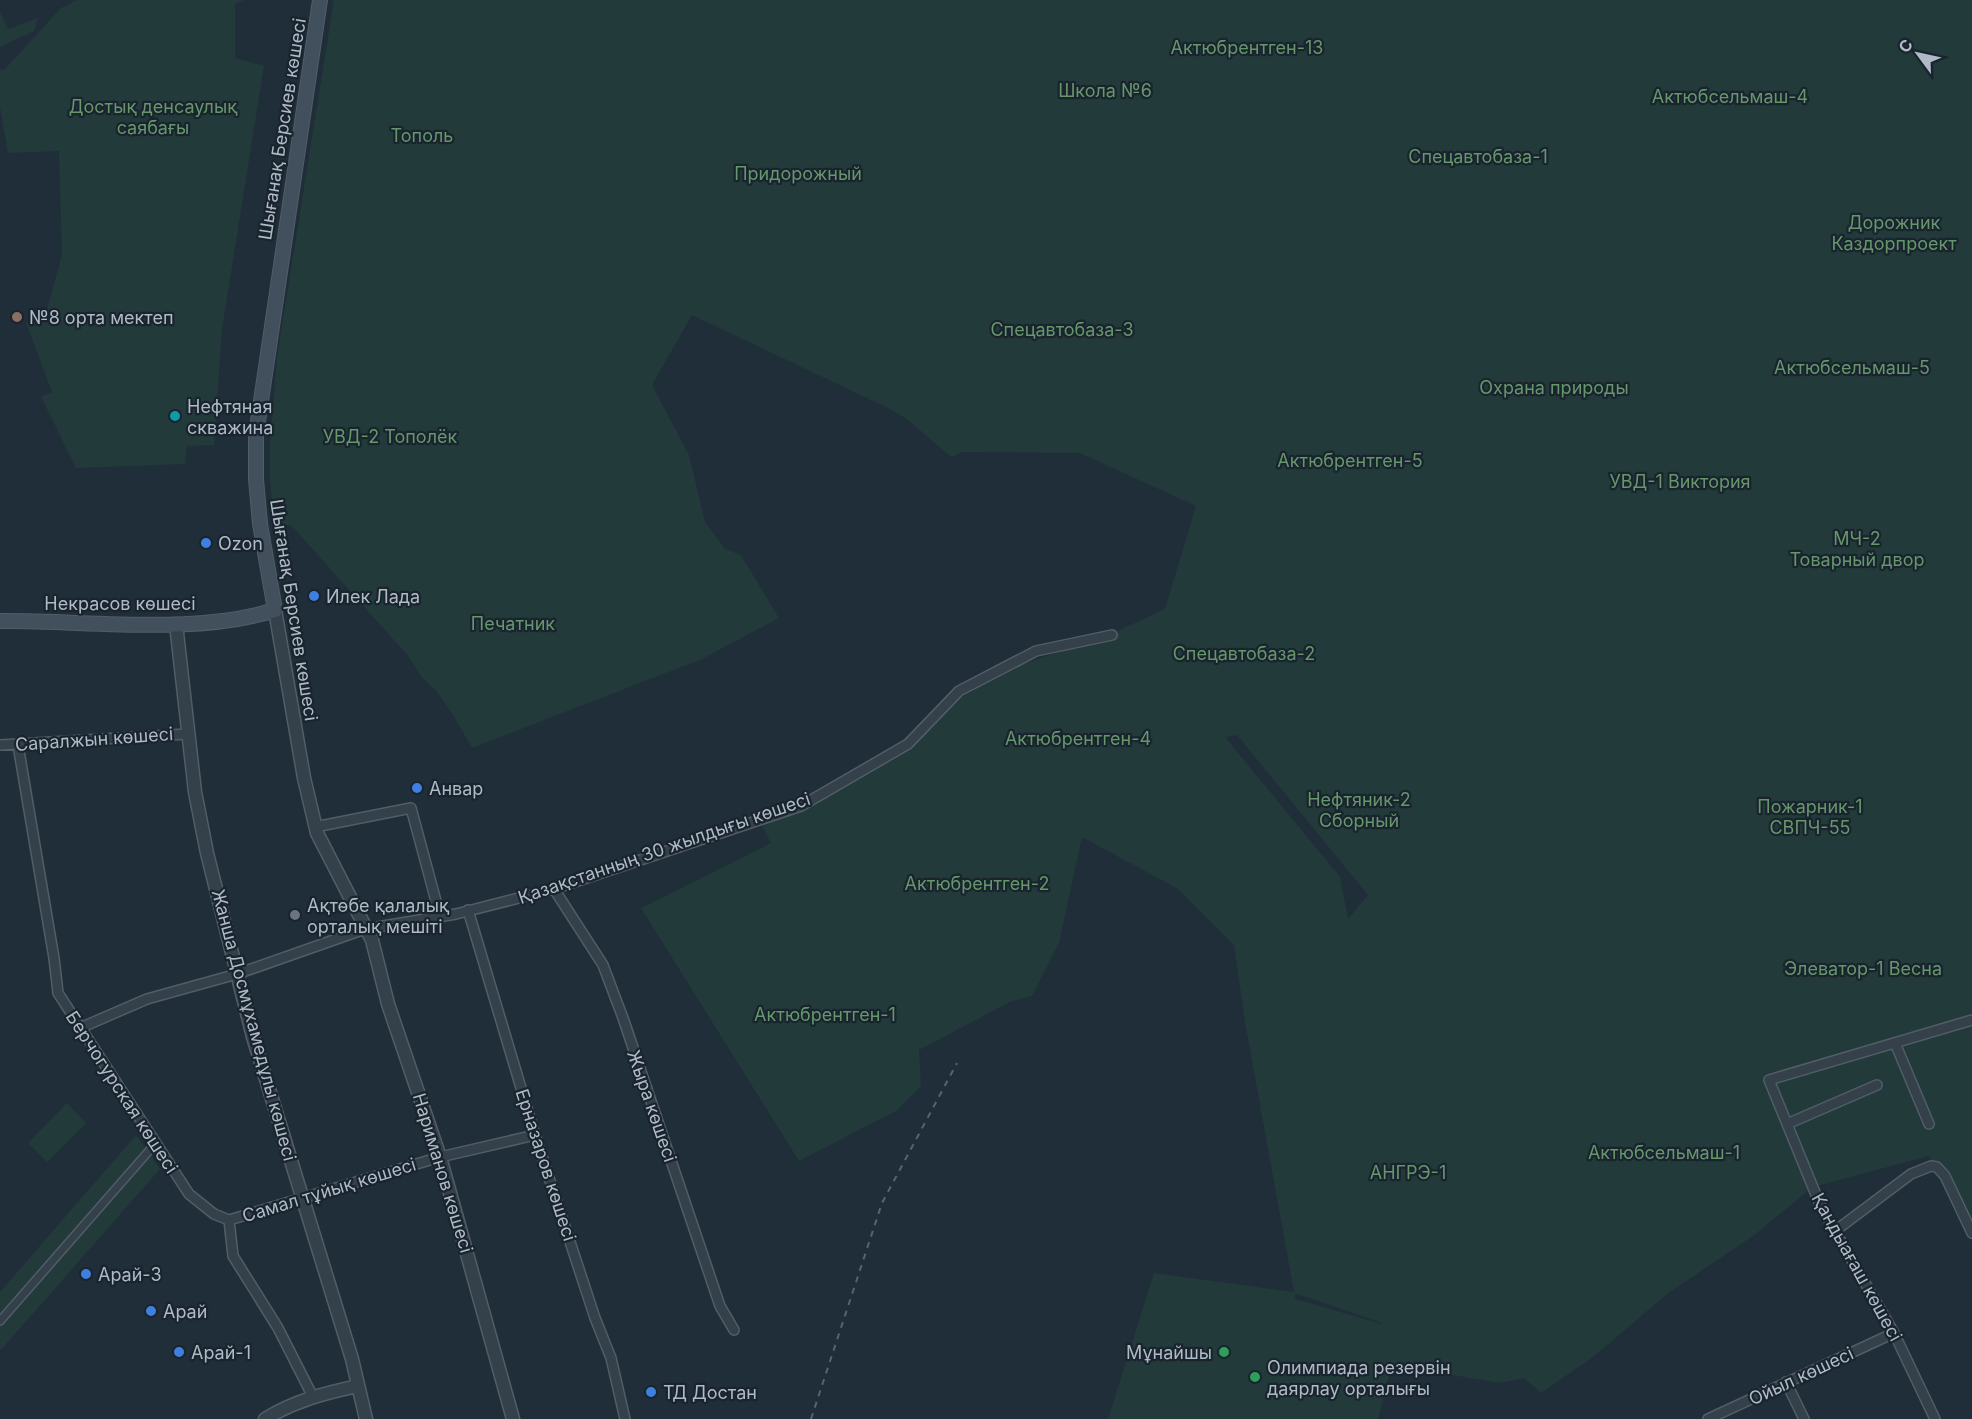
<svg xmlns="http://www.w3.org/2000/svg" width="1972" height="1419" font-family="Inter,sans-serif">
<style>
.green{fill:#223a3a;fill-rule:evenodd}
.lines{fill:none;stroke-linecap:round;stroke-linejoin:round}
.pedestrian-casing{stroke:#515d67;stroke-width:10}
.minor-casing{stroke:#515d67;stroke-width:12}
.tertiary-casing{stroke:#515d67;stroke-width:15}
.secondary-casing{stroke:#515d67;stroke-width:16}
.pedestrian{stroke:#34404a;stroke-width:7}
.minor{stroke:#34404a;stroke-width:9}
.tertiary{stroke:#34404a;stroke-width:12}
.secondary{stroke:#424f5d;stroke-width:14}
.rail{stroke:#566471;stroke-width:2;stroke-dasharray:6 6;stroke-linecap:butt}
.education-dot{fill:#8d6e63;stroke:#19242e;stroke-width:2}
.culture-dot{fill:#0f9aa8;stroke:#19242e;stroke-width:2}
.shop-dot{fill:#3f7fe0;stroke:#19242e;stroke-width:2}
.worship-dot{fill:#6b7280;stroke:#19242e;stroke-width:2}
.leisure-dot{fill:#2e9e5b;stroke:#19242e;stroke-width:2}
.labels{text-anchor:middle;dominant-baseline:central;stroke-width:4.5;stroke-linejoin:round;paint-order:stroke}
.park-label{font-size:18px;fill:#65976b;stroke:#19242e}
.street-label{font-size:18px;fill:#aebac6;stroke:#19242e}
.poi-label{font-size:18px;fill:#aebac6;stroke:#19242e;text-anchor:start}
</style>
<rect width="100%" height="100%" fill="#202e39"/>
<path class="green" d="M77,0H244L235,4V58L264,66L222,329L214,445L187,446L185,464L76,468L41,397L52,392L26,323L46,312L62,255L59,151L8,153L0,107V70L5,69L61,8Z
M334,0H1972V1241L1929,1156L1813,1187L1753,1236L1667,1294L1593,1357L1541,1393L1524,1378L1500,1383L1392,1365L1378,1419H1108L1154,1273L1294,1292L1245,1022L1234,945L1178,889L1082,837L1059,943L1032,996L1010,1002L919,1050L921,1086L896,1111L799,1161L641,908L771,843L759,820L801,806L903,745L959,699L1011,668L1105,637L1165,609L1196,506L1080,453L962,452L951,457L908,420L892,410L692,315L652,385L689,455L705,522L725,549L741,555L779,618L702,659L472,748L453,715L436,691L421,676L409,657L292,526L281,524L272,505L270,478V442L277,357ZM1237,735L1368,895L1348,919L1340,877L1225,737ZM1295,1293L1382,1323V1324L1295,1299Z
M0,12L8,29L38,18L34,31L0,47Z
M67,1103L86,1123L47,1162L28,1143Z
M136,1135L160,1169L0,1351V1292Z"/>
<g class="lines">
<g class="pedestrian-casing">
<path id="pedestrian" d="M0,1321L155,1144"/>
</g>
<g class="minor-casing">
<path id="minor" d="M0,745L187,734
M18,745L54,958L58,993L189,1194L214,1214L229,1220
M315,827L411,808L440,916
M554,889L603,965L623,1018L720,1306L734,1330
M468,910L535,1135L595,1318L611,1358L625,1419
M80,1028L147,999L237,974L365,929L456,914L554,889L801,806L908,744L959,691L1036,651L1112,635
M1895,1043L1929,1124
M1787,1124L1877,1085
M229,1220L440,1157L535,1135
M229,1220L233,1256L278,1328L313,1397
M1835,1231L1911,1174L1931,1166L1937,1167L1945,1176L1972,1233
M1786,1382L1804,1419
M1708,1419L1894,1333
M1935,1419L1894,1333L1821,1207L1769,1080L1972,1020"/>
</g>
<g class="tertiary-casing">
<path id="tertiary" d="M275,610L304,778L317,833L372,940L388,1004L440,1157L513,1419
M176,624L195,792L207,853L253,1037L352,1359L366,1419
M265,1419C294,1401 325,1393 358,1386"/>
</g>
<g class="secondary-casing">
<path id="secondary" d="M0,621C86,620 193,636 275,610L260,524L256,479V435L320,0"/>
</g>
<use href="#pedestrian" class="pedestrian"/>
<use href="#minor" class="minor"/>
<use href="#tertiary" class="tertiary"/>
<use href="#secondary" class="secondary"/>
<path class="rail" d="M811,1419L882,1203L957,1063"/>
</g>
<circle class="education-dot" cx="17" cy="317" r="6"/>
<circle class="culture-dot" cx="175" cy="416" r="6"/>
<g class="shop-dot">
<circle cx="206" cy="543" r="6"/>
<circle cx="314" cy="596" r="6"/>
<circle cx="417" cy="788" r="6"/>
<circle cx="86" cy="1274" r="6"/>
<circle cx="151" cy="1311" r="6"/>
<circle cx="179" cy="1352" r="6"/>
<circle cx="651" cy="1392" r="6"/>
</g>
<circle class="worship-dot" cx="295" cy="915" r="6"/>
<g class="leisure-dot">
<circle cx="1224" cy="1352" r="6"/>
<circle cx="1255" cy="1377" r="6"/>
</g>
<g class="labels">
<g class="park-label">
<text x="1247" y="47">Актюбрентген-13</text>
<text x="1105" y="90">Школа №6</text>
<text x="1730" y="96">Актюбсельмаш-4</text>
<text x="153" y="106">Достық денсаулық<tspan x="153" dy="21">саябағы</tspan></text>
<text x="422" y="135">Тополь</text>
<text x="1478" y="156">Спецавтобаза-1</text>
<text x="798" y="173">Придорожный</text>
<text x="1894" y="222">Дорожник<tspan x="1894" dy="21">Каздорпроект</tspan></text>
<text x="1062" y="329">Спецавтобаза-3</text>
<text x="1852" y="367">Актюбсельмаш-5</text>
<text x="1554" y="387">Охрана природы</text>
<text x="390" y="436">УВД-2 Тополёк</text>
<text x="1350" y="460">Актюбрентген-5</text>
<text x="1680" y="481">УВД-1 Виктория</text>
<text x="1857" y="538">МЧ-2<tspan x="1857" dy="21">Товарный двор</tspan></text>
<text x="513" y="623">Печатник</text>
<text x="1244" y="653">Спецавтобаза-2</text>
<text x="1078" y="738">Актюбрентген-4</text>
<text x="1359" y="799">Нефтяник-2<tspan x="1359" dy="21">Сборный</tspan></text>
<text x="1810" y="806">Пожарник-1<tspan x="1810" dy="21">СВПЧ-55</tspan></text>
<text x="977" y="883">Актюбрентген-2</text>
<text x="1863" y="968">Элеватор-1 Весна</text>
<text x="825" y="1014">Актюбрентген-1</text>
<text x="1664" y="1152">Актюбсельмаш-1</text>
<text x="1408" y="1172">АНГРЭ-1</text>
</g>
<g class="street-label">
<text transform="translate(282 129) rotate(-81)">Шығанақ Берсиев көшесі</text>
<text x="120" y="603">Некрасов көшесі</text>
<text transform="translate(294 610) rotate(81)">Шығанақ Берсиев көшесі</text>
<text transform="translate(94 739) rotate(-4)">Саралжын көшесі</text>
<text transform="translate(664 848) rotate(-19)">Қазақстанның 30 жылдығы көшесі</text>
<text transform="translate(254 1025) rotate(75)">Жанша Досмұхамедұлы көшесі</text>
<text transform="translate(122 1092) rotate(57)">Берчогурская көшесі</text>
<text transform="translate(652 1106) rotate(71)">Жыра көшесі</text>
<text transform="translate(546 1165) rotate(72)">Ерназаров көшесі</text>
<text transform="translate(443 1173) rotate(73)">Нариманов көшесі</text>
<text transform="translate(329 1190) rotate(-17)">Самал тұйық көшесі</text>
<text transform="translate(1857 1267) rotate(61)">Қандыағаш көшесі</text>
<text transform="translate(1801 1376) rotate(-25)">Ойыл көшесі</text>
</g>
<g class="poi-label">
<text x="29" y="317">№8 орта мектеп</text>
<text x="187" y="406">Нефтяная<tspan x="187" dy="21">скважина</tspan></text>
<text x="218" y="543">Ozon</text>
<text x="326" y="596">Илек Лада</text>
<text x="429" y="788">Анвар</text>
<text x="307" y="905">Ақтөбе қалалық<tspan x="307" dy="21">орталық мешіті</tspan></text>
<text x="98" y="1274">Арай-3</text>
<text x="163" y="1311">Арай</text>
<text x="191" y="1352">Арай-1</text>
<text x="1212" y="1352" text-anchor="end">Мұнайшы</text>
<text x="1267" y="1367">Олимпиада резервін<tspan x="1267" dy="21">даярлау орталығы</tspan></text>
<text x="663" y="1392">ТД Достан</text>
</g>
</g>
<g transform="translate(1918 54) rotate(303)" stroke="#19242e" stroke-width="4.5" paint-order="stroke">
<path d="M0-4.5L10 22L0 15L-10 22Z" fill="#aebac6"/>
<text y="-9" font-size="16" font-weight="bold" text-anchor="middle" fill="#aebac6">С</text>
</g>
</svg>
